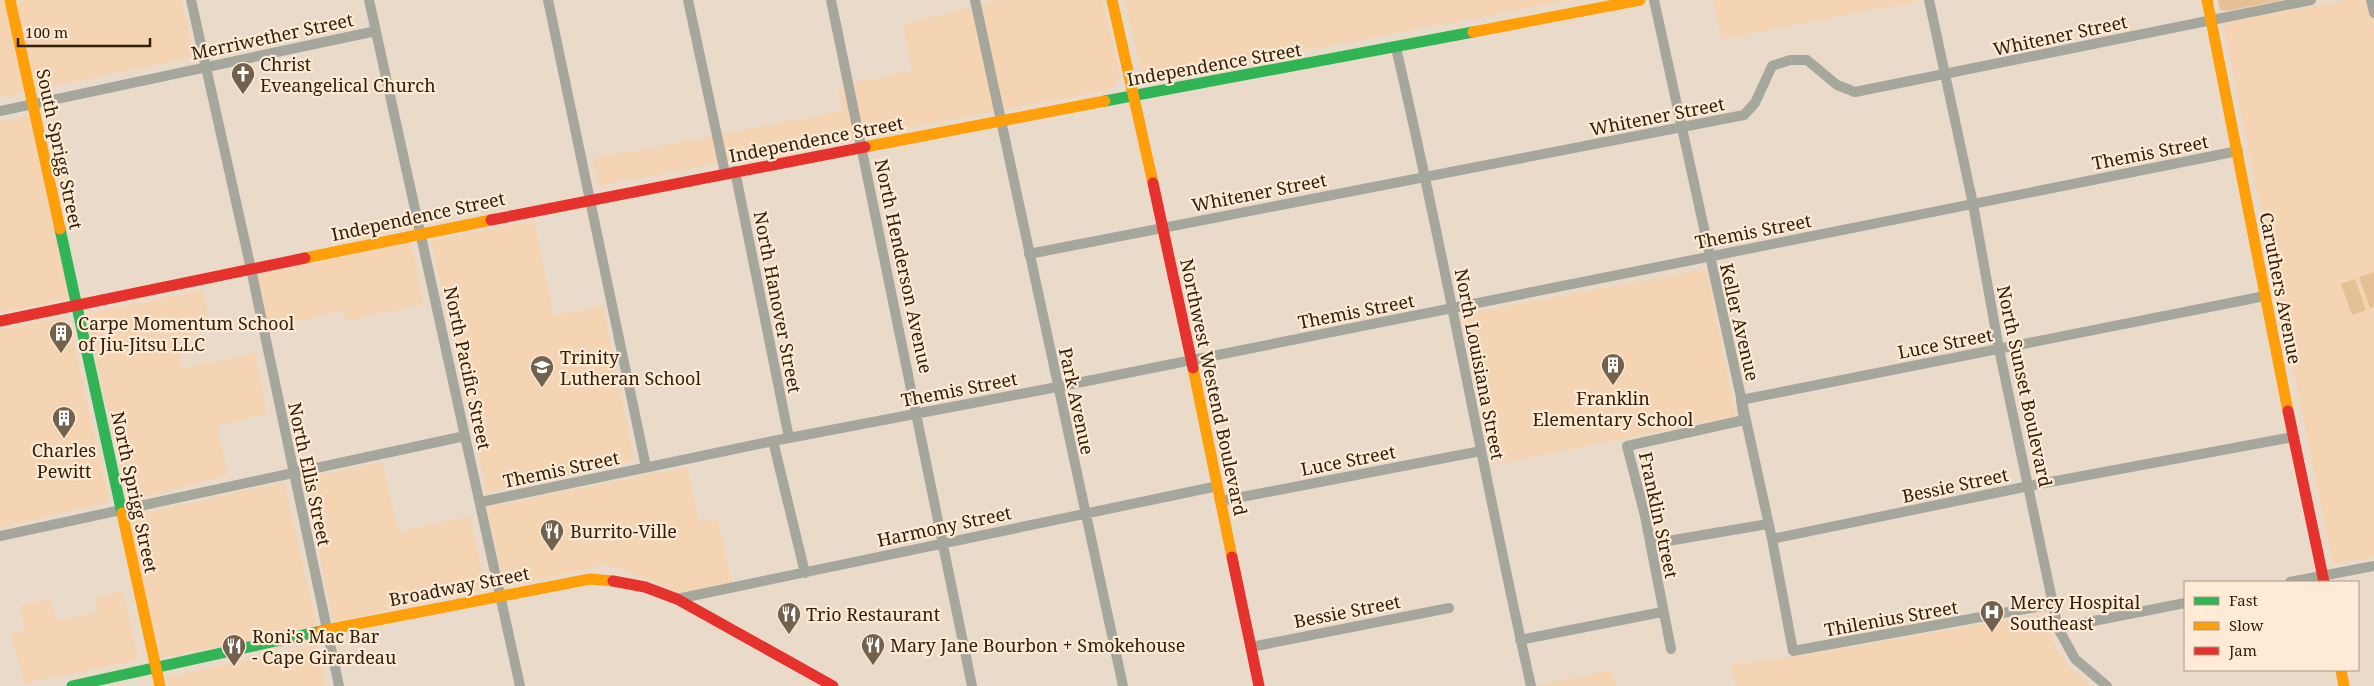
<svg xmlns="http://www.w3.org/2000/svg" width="2374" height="686" font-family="'Noto Serif',serif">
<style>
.built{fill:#f4d4b3}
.green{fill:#e5c095}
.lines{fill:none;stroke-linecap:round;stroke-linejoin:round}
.street{stroke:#a5a79c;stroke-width:10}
.fast{stroke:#30b455;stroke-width:11}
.slow{stroke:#ff9f0a;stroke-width:11}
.jam{stroke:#e5322d;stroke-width:11}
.labels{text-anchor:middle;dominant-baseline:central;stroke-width:4.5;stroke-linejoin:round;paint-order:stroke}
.street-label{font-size:18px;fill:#32200a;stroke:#feead5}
.poi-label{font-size:18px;fill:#32200a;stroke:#feead5;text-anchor:start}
</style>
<rect width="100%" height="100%" fill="#eadac9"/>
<path class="built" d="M0,0H181L194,57L0,97Z
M998,0H1102L1120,75L1114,86L1106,90L598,186L592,159L843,111L838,86L912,71L903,24Z
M1125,0H1571L1156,78L1140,68Z
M1713,0H1918L1919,1L1721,39Z
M2347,0H2374V557L2333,564L2223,23Z
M32,115L70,298L0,312V122Z
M534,221L554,316L603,306L634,460L487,493L431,240Z
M411,242L424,304L345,321L342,311L269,328L257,275Z
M1706,269L1736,416L1491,465L1460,315Z
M203,290L211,330L176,340L182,369L255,353L267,414L217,425L228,475L128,501L86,314Z
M68,316L109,502L0,527V330Z
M382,462L398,532L470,516L486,589L334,622L303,479Z
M687,467L699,522L717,519L732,582L681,593L624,570L602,565L506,586L486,507Z
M284,482L317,627L160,658L127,517Z
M123,591L139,660L24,683L11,633L25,630L19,606L51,599L56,621L98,612L95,597Z
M2041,614L2057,651L2073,671L2093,686H1735L1731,665L1800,656Z
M317,645L326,686H169L167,677Z
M1612,670L1616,686H1535Z"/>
<path class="green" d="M2218,0H2282L2227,11L2220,10Z
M2374,272V307L2370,308L2359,277Z
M2355,279L2366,310L2352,315L2341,284Z"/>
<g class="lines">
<path class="street" d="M191,0L251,269L339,686
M369,0L520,686
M548,0L646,467
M688,0L725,173
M831,0L972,686
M975,0L1123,686
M1654,0L1772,539L1793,651L2053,604
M1929,0L1973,204L1999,349L2058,628L2075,659L2107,686
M2371,0L2374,13
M1396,48C1446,260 1483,474 1531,686
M0,111L376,31
M735,171L789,438
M1029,254L1744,115L1755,103L1772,66L1790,60H1807L1837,85L1855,92L2311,0
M773,441L805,573
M1221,501L1481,451
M481,502L773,441L1057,387L2238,151
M0,536L465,436
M1772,539L2029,486L2293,437
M1650,544L1768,524
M2290,582L2374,566
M677,599L1218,486
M2058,628L2185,603
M1520,640L1662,612
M1251,647L1449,608
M1671,649L1645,516L1627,446L1744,420L1741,400L2265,296"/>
<path class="fast" d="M1105,101L1473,32
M60,229L122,513
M72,686L321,631"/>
<path class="slow" d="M10,0L60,229
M1112,0L1153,183
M2207,0L2288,411
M1473,32L1640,0
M865,147L1105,101
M305,258L491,220
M1193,368L1232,557
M122,513L160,686
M321,631L590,579L613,581
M2341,670L2344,686"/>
<path class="jam" d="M1153,183L1193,368
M491,220L865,147
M0,321L305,258
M2288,411L2324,582
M1232,557L1259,686
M613,581L645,587L677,599L833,686"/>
</g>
<defs>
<g id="church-pin" transform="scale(1.25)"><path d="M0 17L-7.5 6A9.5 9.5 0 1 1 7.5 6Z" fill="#72614d" stroke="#feead5"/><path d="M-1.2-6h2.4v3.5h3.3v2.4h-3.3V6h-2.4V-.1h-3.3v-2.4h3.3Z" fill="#fff"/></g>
<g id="building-pin" transform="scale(1.25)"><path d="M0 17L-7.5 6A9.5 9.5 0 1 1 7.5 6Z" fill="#72614d" stroke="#feead5"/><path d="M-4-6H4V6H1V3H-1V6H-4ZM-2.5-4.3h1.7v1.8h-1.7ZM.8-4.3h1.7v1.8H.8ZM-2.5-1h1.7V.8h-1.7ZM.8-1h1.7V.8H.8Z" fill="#fff"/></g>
<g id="school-pin" transform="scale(1.25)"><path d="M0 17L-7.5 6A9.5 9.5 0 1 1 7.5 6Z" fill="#72614d" stroke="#feead5"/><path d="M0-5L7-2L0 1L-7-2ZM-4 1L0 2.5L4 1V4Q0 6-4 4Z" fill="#fff"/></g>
<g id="restaurant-pin" transform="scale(1.25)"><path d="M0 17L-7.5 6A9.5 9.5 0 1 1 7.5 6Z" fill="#72614d" stroke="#feead5"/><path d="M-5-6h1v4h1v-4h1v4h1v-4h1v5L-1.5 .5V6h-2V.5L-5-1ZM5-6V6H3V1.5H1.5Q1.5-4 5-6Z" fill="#fff"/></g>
<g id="hospital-pin" transform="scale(1.25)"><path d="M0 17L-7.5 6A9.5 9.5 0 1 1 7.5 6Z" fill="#72614d" stroke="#feead5"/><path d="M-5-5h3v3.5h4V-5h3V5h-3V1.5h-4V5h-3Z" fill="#fff"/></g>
</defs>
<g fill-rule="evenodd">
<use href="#church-pin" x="243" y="74"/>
<use href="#building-pin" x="61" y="333"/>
<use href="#building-pin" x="1613" y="365"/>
<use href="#school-pin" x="542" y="367"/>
<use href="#building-pin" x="64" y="418"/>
<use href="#restaurant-pin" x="552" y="531"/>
<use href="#hospital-pin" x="1992" y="612"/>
<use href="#restaurant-pin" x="789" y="614"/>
<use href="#restaurant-pin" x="873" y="645"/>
<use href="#restaurant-pin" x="234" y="646"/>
</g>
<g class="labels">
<g class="street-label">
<text transform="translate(2060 35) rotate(-12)">Whitener Street</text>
<text transform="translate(272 36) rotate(-12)">Merriwether Street</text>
<text transform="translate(1214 64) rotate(-10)">Independence Street</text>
<text transform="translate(1657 116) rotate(-11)">Whitener Street</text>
<text transform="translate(816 139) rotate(-11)">Independence Street</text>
<text transform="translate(60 149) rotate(78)">South Sprigg Street</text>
<text transform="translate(2150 152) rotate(-11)">Themis Street</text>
<text transform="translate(1259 192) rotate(-11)">Whitener Street</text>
<text transform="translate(418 216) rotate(-12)">Independence Street</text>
<text transform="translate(1753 231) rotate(-11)">Themis Street</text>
<text transform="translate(904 266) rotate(78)">North Henderson Avenue</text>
<text transform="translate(2281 288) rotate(79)">Caruthers Avenue</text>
<text transform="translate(778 302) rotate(79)">North Hanover Street</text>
<text transform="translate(1356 311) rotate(-11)">Themis Street</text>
<text transform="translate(1740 322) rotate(77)">Keller Avenue</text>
<text transform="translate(1945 343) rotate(-11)">Luce Street</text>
<text transform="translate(1480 364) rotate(79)">North Louisiana Street</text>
<text transform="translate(468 368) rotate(78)">North Pacific Street</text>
<text transform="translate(2025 386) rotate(78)">North Sunset Boulevard</text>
<text transform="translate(1214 387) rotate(78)">Northwest Westend Boulevard</text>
<text transform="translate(959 389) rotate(-11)">Themis Street</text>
<text transform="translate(1077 401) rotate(78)">Park Avenue</text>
<text transform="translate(1348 460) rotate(-11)">Luce Street</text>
<text transform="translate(561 469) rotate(-12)">Themis Street</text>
<text transform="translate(310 474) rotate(78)">North Ellis Street</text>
<text transform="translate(1955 485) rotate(-12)">Bessie Street</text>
<text transform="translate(135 492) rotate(78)">North Sprigg Street</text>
<text transform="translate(1659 515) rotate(78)">Franklin Street</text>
<text transform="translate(944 526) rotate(-12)">Harmony Street</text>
<text transform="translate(459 586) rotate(-11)">Broadway Street</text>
<text transform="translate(1347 611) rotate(-11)">Bessie Street</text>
<text transform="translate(1891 618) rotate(-10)">Thilenius Street</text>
</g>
<g class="poi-label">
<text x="260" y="64">Christ<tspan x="260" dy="21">Eveangelical Church</tspan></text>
<text x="78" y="323">Carpe Momentum School<tspan x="78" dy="21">of Jiu-Jitsu LLC</tspan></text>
<text x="560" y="357">Trinity<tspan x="560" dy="21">Lutheran School</tspan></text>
<text x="1613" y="398" text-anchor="middle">Franklin<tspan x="1613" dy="21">Elementary School</tspan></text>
<text x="64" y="450" text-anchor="middle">Charles<tspan x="64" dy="21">Pewitt</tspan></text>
<text x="570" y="531">Burrito-Ville</text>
<text x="2010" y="602">Mercy Hospital<tspan x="2010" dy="21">Southeast</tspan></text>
<text x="806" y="614">Trio Restaurant</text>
<text x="252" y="636">Roni's Mac Bar<tspan x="252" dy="21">- Cape Girardeau</tspan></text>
<text x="890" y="645">Mary Jane Bourbon + Smokehouse</text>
</g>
</g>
<rect x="2184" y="581" width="175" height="90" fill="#feead5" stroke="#ac9984"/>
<rect x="2194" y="597" width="25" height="8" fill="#30b455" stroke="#ac9984"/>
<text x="2229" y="606" font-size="15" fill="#32200a">Fast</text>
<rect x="2194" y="622" width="25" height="8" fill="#ff9f0a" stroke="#ac9984"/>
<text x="2229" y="631" font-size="15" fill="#32200a">Slow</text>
<rect x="2194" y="647" width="25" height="8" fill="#e5322d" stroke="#ac9984"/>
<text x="2229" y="656" font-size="15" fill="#32200a">Jam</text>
<path d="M18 38v8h132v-8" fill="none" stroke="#32200a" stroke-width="2.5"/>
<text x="25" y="38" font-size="15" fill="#32200a" stroke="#feead5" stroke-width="4" paint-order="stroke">100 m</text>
</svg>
